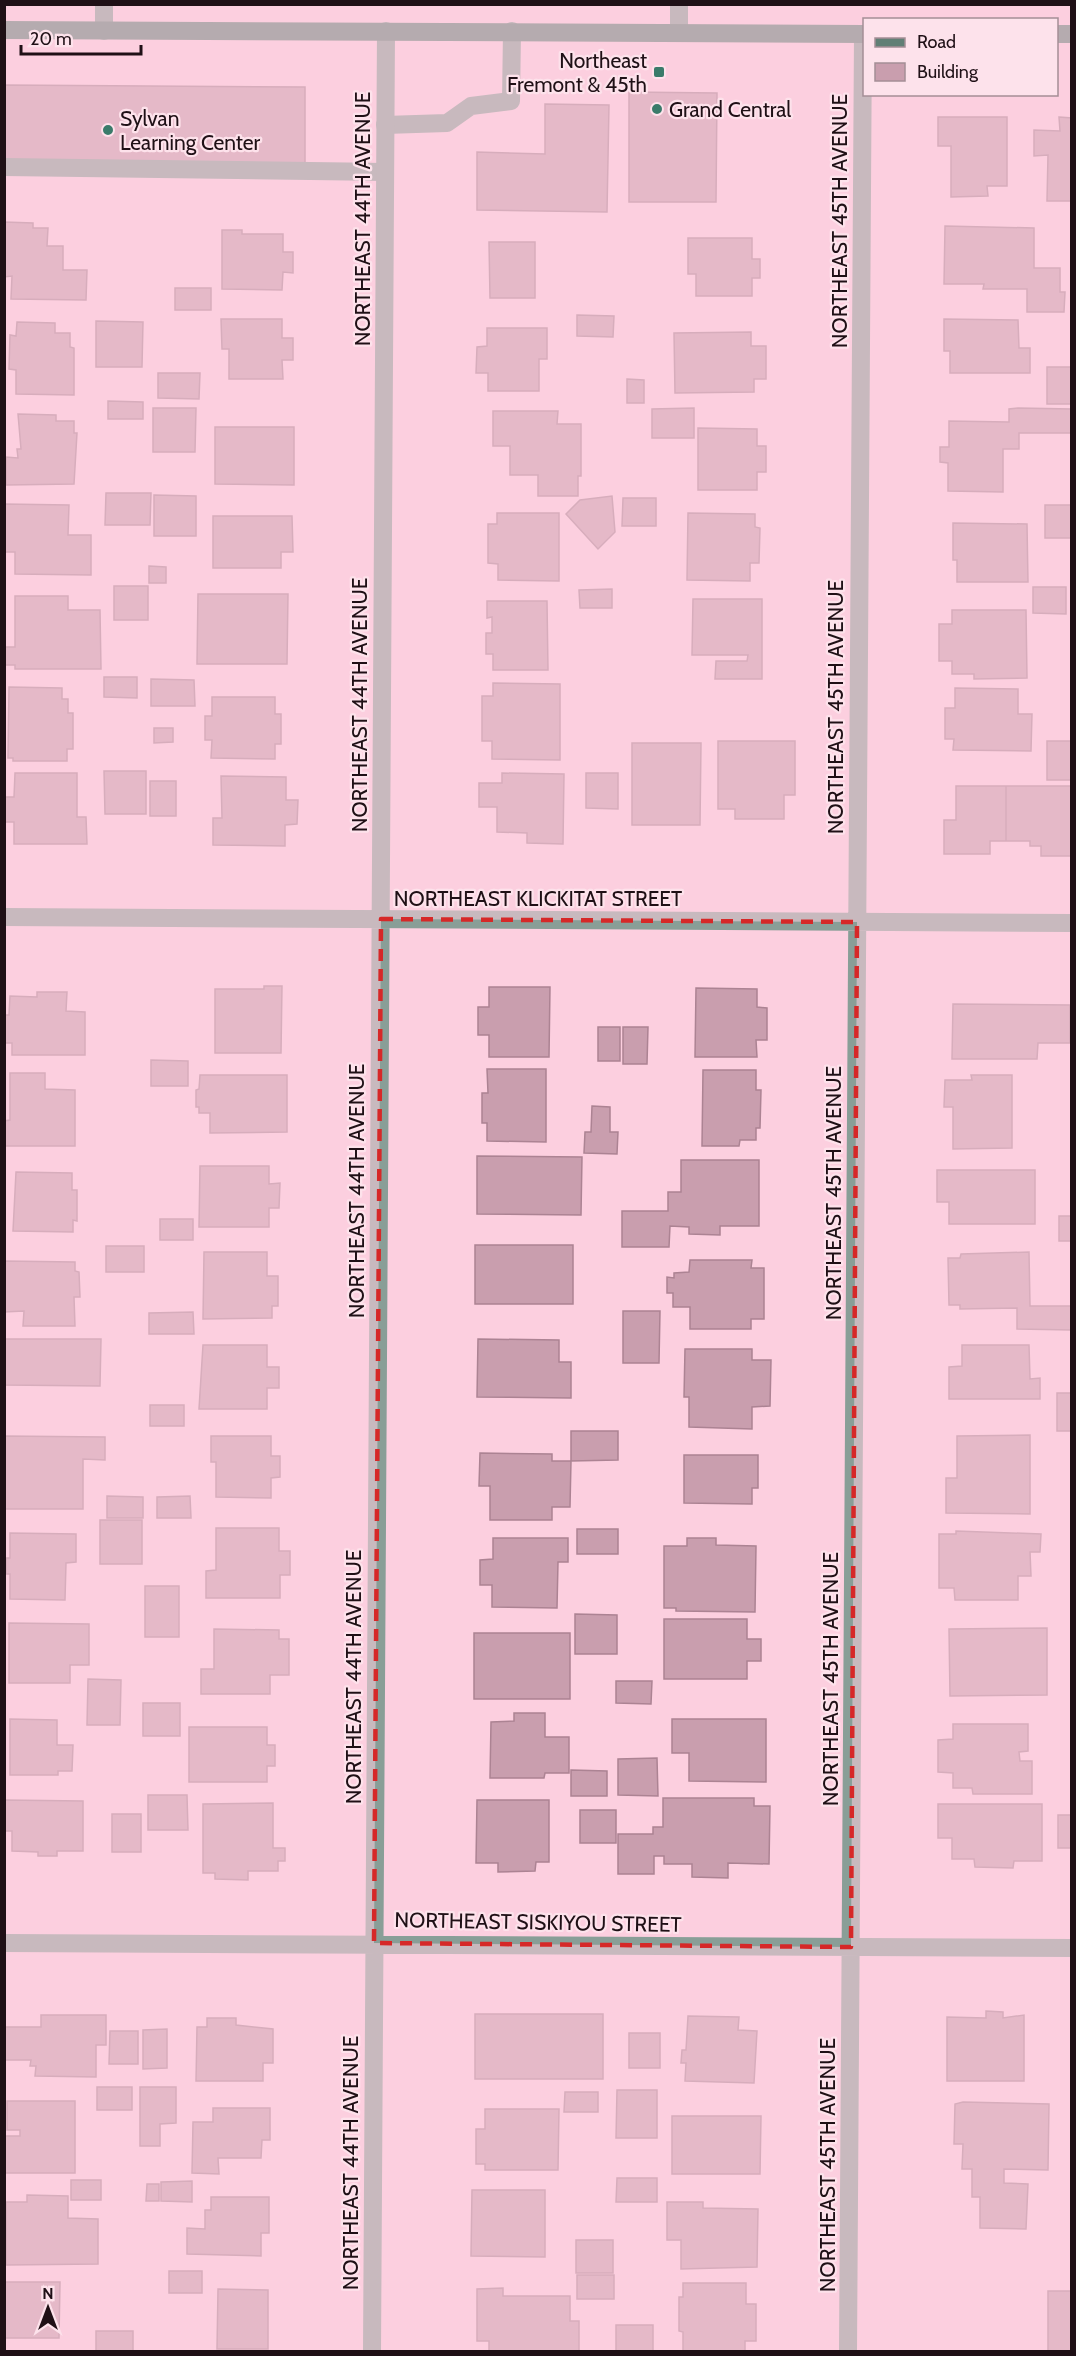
<svg xmlns="http://www.w3.org/2000/svg" width="1076" height="2356" font-family="Cabin,sans-serif">
<style>
.building{fill:#c99eae;stroke:#ac8393;stroke-width:1.5}
.lines{fill:none;stroke-linecap:round;stroke-linejoin:round}
.service{stroke:#899e97;stroke-width:18}
.minor{stroke:#899e97;stroke-width:18}
.secondary{stroke:#617f75;stroke-width:18}
.marked{fill:none;stroke:#d62828;stroke-width:4.5;stroke-dasharray:12 8;stroke-linejoin:round}
.poi-dot{fill:#3a7b6a;stroke:#fde2eb;stroke-width:2}
.labels{text-anchor:middle;dominant-baseline:central;stroke-width:4.5;stroke-linejoin:round;paint-order:stroke}
.poi-label{font-size:21px;fill:#1f1016;stroke:#fde2eb;text-anchor:start}
.street-label{font-size:21px;fill:#1f1016;stroke:#fde2eb}
</style>
<rect width="100%" height="100%" fill="#fccfdf"/>
<path class="building" d="M4,85L305,87V163L4,162Z
M629,92L717,93L716,202H629Z
M545,104L609,105L607,212L477,210V152L545,154Z
M938,117H1007V186H987L988,196L951,197V146H938Z
M1059,117L1072,118V201H1047L1048,155L1034,156V130L1060,131Z
M4,222L33,223V228H48L47,246H63V270H87L86,300L11,299L12,276L4,277Z
M945,226L1034,228V268H1060V292H1065L1064,312H1027V289H983L984,284H944Z
M222,230H242V234H283V252H293V273L283,272L282,290L222,289Z
M688,238H752V259H760V278H752V296H696V274H688Z
M489,242H535V298H490Z
M175,288H211V310H175Z
M577,315L614,316L613,337L577,336Z
M221,319H282V338H293V360H282L283,379H229V349H222Z
M944,319L1018,320L1019,348H1030V373H950V351H944Z
M96,321L143,322L142,367H96Z
M17,322L55,323V333H70V347L74,348V395L16,394V370L9,369L10,335L16,336Z
M487,328H547V359H539V391H488V373H476L477,347L487,346Z
M751,332V346H766V379H754V392L675,393L674,333Z
M1047,367H1072V404H1047Z
M158,373H200L199,399L158,398Z
M627,379L644,380V403H627Z
M108,401L143,402V419H108Z
M153,408H196L195,452H153Z
M694,408V438H652V409Z
M1018,408L1072,409V433H1019V449H1003V492L948,491V463L940,462V447H949V421L1009,422V409Z
M493,411H558L557,424H581V476H578V496H538V475H510V446H493Z
M18,414L56,415V421H74V433H77L74,484L6,485V457L18,458L17,449H21Z
M215,427H294V485L215,484Z
M698,428L757,429V446H766V472H757V490H698Z
M106,493H151L150,525H105Z
M154,495L196,496V536H154Z
M612,496L615,532L598,549L566,514L580,500Z
M623,498H656V526H622Z
M4,504L69,505L68,535H91V575L15,574V552H4Z
M1045,505H1072V538H1045Z
M497,513H559V581L498,580V564L488,563V524H497Z
M688,513L755,514V527L760,528L759,563H750V581L687,580Z
M213,516H292L293,552H281V568H213Z
M953,523L1027,524L1028,582H957V560H953Z
M149,566L166,567V583H149Z
M114,586H148V620H114Z
M1033,587H1066V614L1033,613Z
M612,589V608H580L579,590Z
M198,594H288L287,664H197Z
M15,596H68V610H100L101,669H15V665H5V647H15Z
M693,599H762V679H715L716,661H747L748,655H692Z
M487,601H547L548,670H493V654H486V633H492V617L487,618Z
M952,610H1026L1027,678L974,679V674H952V661H939V624H952Z
M104,677H137V698L104,697Z
M151,679L194,680L195,706H151Z
M493,683L560,684V760L492,759V741H482V696H493Z
M9,687L62,688V699H68V713H73V749H67V761H13V758H8Z
M955,688L1018,689V714H1032L1031,751L953,750L954,739H945V708H955Z
M212,697H275V714H281V744H275V759L211,758L212,740H205V716H212Z
M154,728H173V742L154,743Z
M718,741H795V795H784V819H735V809H718Z
M1047,741H1072V780H1047Z
M632,743H701L700,825H632Z
M104,771H146V814H105Z
M15,773H77V817H86L87,844H14V822H4V797H14Z
M502,773L564,774L563,844L527,843V833L497,832V807H479V783H502Z
M586,773H618V809L586,808Z
M221,776L286,777V800H298L297,824L285,825V846L213,845V818H222Z
M150,781H176V816H150Z
M956,786H1006V841H990V854H944V820H956Z
M1006,786H1072V856H1041V846H1030V841H1006Z
M264,986H282L281,1053H215V989H264Z
M489,987H550L549,1057H489V1035H478V1007H489Z
M696,988L757,989V1007L767,1008V1040H756L757,1057H695Z
M37,992H67L66,1011L85,1012V1055H12V1043H4V1015H9L10,996L37,997Z
M953,1004L1070,1005V1043H1038L1037,1059H952Z
M598,1027H620V1061H598Z
M623,1027H648L647,1064H623Z
M151,1060L188,1061V1086H151Z
M487,1069H546V1142L487,1141V1123H482V1093H488Z
M703,1070H756V1090H761L760,1128H756V1140H740L739,1146H702Z
M10,1073H45V1089L75,1090V1146H4V1121L10,1120Z
M200,1075H287V1132L210,1133V1113H199V1107H196V1090L199,1089Z
M971,1075H1012V1148L953,1149V1107H944L945,1080H972Z
M592,1106L610,1107V1132H618L617,1154L584,1153L585,1132H591Z
M477,1156L582,1157L581,1215L477,1214Z
M681,1160H759V1226H720V1235L689,1234V1227L670,1226L669,1247H622V1211H668V1192H681Z
M200,1166H269V1184L280,1183L279,1208H269V1227H199Z
M937,1170H1035V1224H949V1202H937Z
M16,1172L72,1173V1190H77V1221L73,1220V1232L13,1231Z
M1059,1216H1072V1241H1059Z
M160,1219H193V1240H160Z
M475,1245H573V1304H475Z
M106,1246H144V1272H106Z
M204,1252H267V1276H278V1306H272V1318L203,1319Z
M1029,1252L1030,1306H1072V1330L1017,1329V1308L960,1309V1305H949L948,1258H960L961,1254Z
M690,1260H752L751,1268H764V1319H751V1329H690V1307H673V1293H667V1277L674,1278V1273L689,1272Z
M4,1261L75,1262V1271L79,1272L80,1297H74L75,1326H23L24,1311L4,1312Z
M623,1311H660L659,1363H623Z
M193,1312L194,1334H149V1313Z
M5,1339H101L100,1386L5,1385Z
M478,1339L559,1340V1362H571V1398L477,1397Z
M203,1345H267V1367H279V1388H267V1409H199Z
M962,1345H1029L1030,1379L1040,1378V1399H949V1367L962,1366Z
M685,1349H752V1360H771L770,1406L752,1407V1429L689,1427V1397H684Z
M1057,1393H1072V1431H1057Z
M150,1405H184V1426H150Z
M571,1431H618V1460L571,1461Z
M1030,1435V1514L946,1513V1478H957V1436Z
M4,1436L105,1437V1460L83,1459V1509H4Z
M211,1436H271V1456H280V1477L271,1478V1498L216,1497V1462H211Z
M480,1453L552,1454V1461H571L570,1507H552V1520H490V1486H479Z
M684,1455H758V1488H752V1504L684,1503Z
M107,1496L143,1497V1518H107Z
M190,1496L191,1518H157V1497Z
M100,1520H142V1564H100Z
M216,1528H279V1551H290V1575H280V1598H206V1571L216,1570Z
M577,1529H618V1554H577Z
M956,1531L1041,1534L1040,1552H1030L1031,1576H1018V1600H955L954,1588H939V1534H956Z
M10,1533L76,1534V1562L66,1563L65,1600L10,1599V1574H6V1558H10Z
M493,1538H568V1562H558L557,1608L492,1607V1585H480V1560L493,1559Z
M687,1538H716V1545L756,1546L755,1612L676,1611V1608H664V1546H687Z
M145,1586H179V1637H145Z
M575,1614L617,1615V1654H575Z
M664,1619H747V1639H761V1661H747V1679H664Z
M9,1623L89,1624V1665H70V1683H9Z
M1047,1628V1695L950,1696L949,1629Z
M214,1629L279,1630V1639H289V1675H270V1694H201V1669H214Z
M474,1633H570V1699H474Z
M88,1679L121,1680L120,1725H87Z
M616,1681H652L651,1704L616,1703Z
M143,1703H180V1736H143Z
M514,1713H545V1737H569V1773H545L544,1778H490L491,1722L514,1721Z
M10,1719L57,1720V1745H73L72,1771H58V1775H10Z
M672,1719H766V1782L689,1781V1753H672Z
M953,1724H1028V1751L1019,1752L1020,1761H1032V1794H973L972,1788H953V1773L938,1772V1740L953,1739Z
M189,1727H267V1745H275V1766H267V1782H189Z
M657,1758L658,1796L618,1795V1759Z
M571,1770L607,1771V1796H571Z
M148,1795H187L188,1830H148Z
M663,1798H754V1806H770L769,1864L728,1863V1878L692,1877V1864H664V1856H654V1874H618V1834H653V1827H663Z
M4,1800L83,1801V1851H57V1856H38V1852L12,1851V1831H4Z
M477,1800H549V1862H536L535,1871L498,1872V1863H476Z
M273,1803V1848H285V1861H278V1871H248V1880L215,1879V1873H203V1804Z
M938,1804H1042V1861H1014L1013,1868L975,1867L974,1859H952V1838H938Z
M580,1810H616V1843H580Z
M112,1814H141V1852H112Z
M1058,1815H1072V1848H1058Z
M986,2011L1003,2012V2018L1024,2015V2081H947V2017L986,2018Z
M475,2014H603V2079H475Z
M41,2015H106V2045H96V2077L35,2076L36,2066H30L31,2060H4V2027H41Z
M688,2016L739,2017L738,2030L757,2031L754,2083L685,2081L686,2063H681L682,2050H686Z
M207,2018H236V2025L273,2029V2063H263V2081H196L197,2027H207Z
M167,2029V2068L143,2069V2030Z
M110,2031H138V2064H109Z
M629,2033H660V2068H629Z
M97,2087H132V2110H97Z
M140,2087H176V2123L160,2124V2146H140Z
M617,2090H657V2138H616Z
M565,2092H598V2112H564Z
M7,2101H75V2173H4V2136H20V2130H7Z
M963,2102L1049,2104L1048,2170L1004,2169V2183L1028,2184L1026,2229L980,2228V2197H972V2169H962L963,2144H954L955,2104Z
M213,2108H270V2140H262L261,2158H218L219,2174L192,2173L193,2122H213Z
M485,2109H559L558,2170H485V2164H476V2129H485Z
M672,2116H761L760,2174H672Z
M617,2178H657V2202H616Z
M71,2180H101V2200H71Z
M192,2181V2202L161,2201V2182Z
M147,2184H159V2201H146Z
M472,2190H545V2257L471,2256Z
M27,2195L68,2196V2218L98,2219V2264L6,2265V2202H27Z
M211,2197H269V2233H261V2256L187,2254V2228L205,2229V2210H211Z
M667,2202H703V2208L758,2209L757,2267L681,2269V2240H667Z
M576,2240H613V2273H576Z
M169,2271H202V2293H169Z
M577,2275H614V2299H577Z
M4,2282H60L59,2338H4Z
M683,2283H746V2304H756V2341H745V2352H683V2332L679,2331V2297H683Z
M503,2288V2296H570V2321H579V2352H489V2341H477V2289Z
M218,2289L268,2290V2349H217Z
M1048,2291H1072V2352H1048Z
M616,2325H653V2352H616Z
M96,2331H133V2352H96Z"/>
<g class="lines">
<path class="service" d="M385,125L447,123L471,106L511,101L512,31
M4,167L385,172"/>
<path class="minor" d="M104,4V31
M679,4V33
M4,917L1072,923
M4,1943L1072,1948
M372,2352L386,31
M848,2352L863,34"/>
<path class="secondary" d="M4,30L864,34
M1056,34H1072"/>
</g>
<path d="M0 0H1076V2356H0ZM381,919L857,922L851,1947L374,1943Z" fill="#fccfdf" fill-opacity=".55" fill-rule="evenodd"/>
<path class="marked" d="M381,919L857,922L851,1947L374,1943Z"/>
<g class="poi-dot">
<rect x="653" y="66" width="12" height="12" rx="3"/>
<circle cx="657" cy="109" r="6"/>
<circle cx="108" cy="130" r="6"/>
</g>
<g class="labels">
<g class="poi-label">
<text x="647" y="60" text-anchor="end">Northeast<tspan x="647" dy="24">Fremont &amp; 45th</tspan></text>
<text x="669" y="109">Grand Central</text>
<text x="120" y="118">Sylvan<tspan x="120" dy="24">Learning Center</tspan></text>
</g>
<g class="street-label">
<text transform="translate(362 219) rotate(-90)">NORTHEAST 44TH AVENUE</text>
<text transform="translate(839 221) rotate(-90)">NORTHEAST 45TH AVENUE</text>
<text transform="translate(359 705) rotate(-90)">NORTHEAST 44TH AVENUE</text>
<text transform="translate(835 707) rotate(-90)">NORTHEAST 45TH AVENUE</text>
<text x="538" y="898">NORTHEAST KLICKITAT STREET</text>
<text transform="translate(356 1191) rotate(-90)">NORTHEAST 44TH AVENUE</text>
<text transform="translate(833 1193) rotate(-90)">NORTHEAST 45TH AVENUE</text>
<text transform="translate(353 1677) rotate(-90)">NORTHEAST 44TH AVENUE</text>
<text transform="translate(830 1679) rotate(-90)">NORTHEAST 45TH AVENUE</text>
<text transform="translate(538 1922) rotate(1)">NORTHEAST SISKIYOU STREET</text>
<text transform="translate(350 2163) rotate(-90)">NORTHEAST 44TH AVENUE</text>
<text transform="translate(827 2165) rotate(-90)">NORTHEAST 45TH AVENUE</text>
</g>
</g>
<rect width="1076" height="2356" fill="none" stroke="#1f1016" stroke-width="12"/>
<rect x="863" y="18" width="195" height="78" fill="#fde2eb" stroke="#a48e96" stroke-width="1.5"/>
<rect x="875" y="38" width="30" height="9" fill="#617f75" stroke="#a48e96" stroke-width="1.5"/>
<text x="917" y="48" font-size="18" fill="#1f1016">Road</text>
<rect x="875" y="63" width="30" height="18" fill="#c99eae" stroke="#a48e96" stroke-width="1.5"/>
<text x="917" y="78" font-size="18" fill="#1f1016">Building</text>
<g transform="translate(48 2308)" stroke="#fde2eb" stroke-width="4.5" paint-order="stroke">
<path d="M0-4.5L10 22L0 15L-10 22Z" fill="#1f1016"/>
<text y="-9" font-size="16" font-weight="bold" text-anchor="middle" fill="#1f1016">N</text>
</g>
<path d="M21 45v9h120v-9" fill="none" stroke="#1f1016" stroke-width="3"/>
<text x="30" y="45" font-size="18" fill="#1f1016" stroke="#fde2eb" stroke-width="4.5" paint-order="stroke">20 m</text>
</svg>
